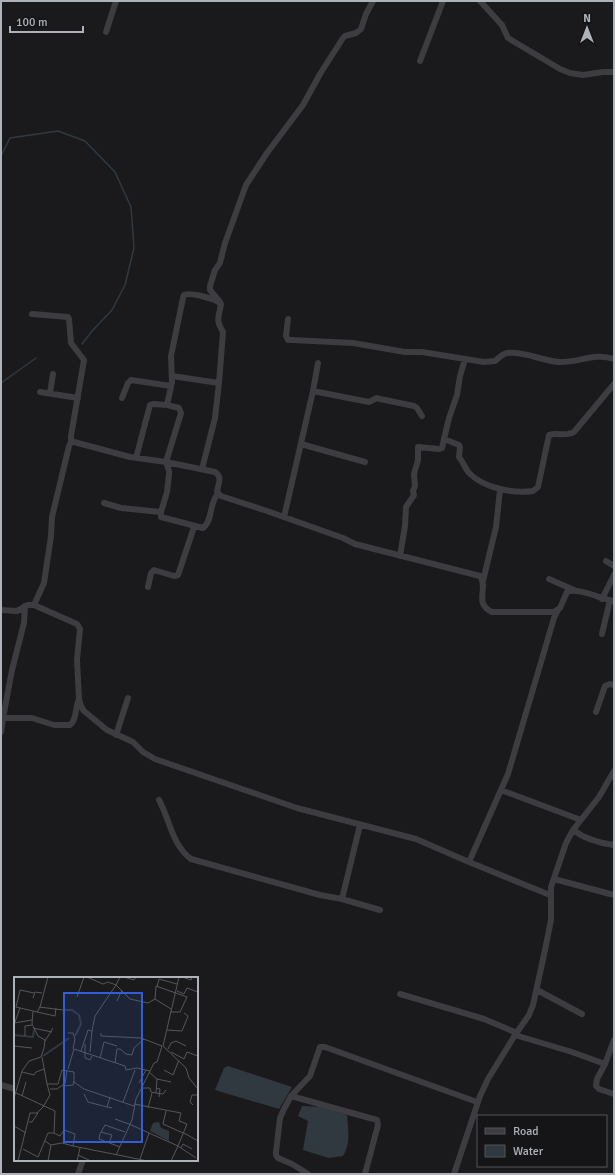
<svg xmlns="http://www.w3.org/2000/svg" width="615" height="1175" font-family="Signika,sans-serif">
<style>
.water{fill:#313940}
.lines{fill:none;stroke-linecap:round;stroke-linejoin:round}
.stream{stroke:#313940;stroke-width:1.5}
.street{stroke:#3c3c41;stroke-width:6}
.inset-river{fill:none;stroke:#313940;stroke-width:2}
.inset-road{fill:none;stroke:#55575c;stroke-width:1}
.view{fill:#335dd4;fill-opacity:0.15;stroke:#335dd4;stroke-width:2}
.inset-edge{fill:none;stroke:#aeb2bb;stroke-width:2}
</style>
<rect width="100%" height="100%" fill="#1a1a1d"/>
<path class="water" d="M228,1066L292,1087L279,1109L215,1090L224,1068Z
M302,1106L322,1107L347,1115C348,1130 351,1143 343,1156L329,1158L303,1150L308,1121L298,1116Z"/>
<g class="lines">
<path class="stream" d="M1,156L10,138L58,131L85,141L115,172L131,207L134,248L125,285L112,310L92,331L82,344
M1,383L36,358"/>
<path class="street" d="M480,1L502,25L508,38L560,69L570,73L583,75L603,72H614
M106,32L116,1
M420,61L443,1
M220,302L210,290V286L215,270L220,263L225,243L246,185L267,153L303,105L320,74L343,38L345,36L356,33L361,29L366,14L373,1
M32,314L68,317L69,319L71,343L84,360L71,436V442
M288,319L286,336L288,340H292L353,343L405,352H422L484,362L495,361C499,358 502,354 507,353C525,351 542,361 559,362C578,363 595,352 614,359
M172,376L219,383
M313,391L318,363
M40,392L78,398
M50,393L53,374
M122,398L128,383L131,380L171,386
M167,405L179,408L181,413L166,462L169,471V475L167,492L161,512V517L203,528C213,521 209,502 218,494
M444,439L449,418L457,395L460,376L465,359
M301,444L365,462
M136,458L150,405L154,404L167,405L172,382L171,356L183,298L184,295C190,292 217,299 221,304C219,318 215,318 223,332L219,383L215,418L202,469
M104,503L121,508L161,512
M284,517L313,391L369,402L377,398L380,399L414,406L417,408L422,416
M400,556L405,526L406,507L414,495L413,491L415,486L414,474L418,460V447L439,449L442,448L444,439L459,445L460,447L459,457C463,462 465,468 469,473C484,488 513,494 533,491L538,487L549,435C557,432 566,437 574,432L614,384
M606,561L614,566
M549,579L574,590
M483,581L496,527L500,490
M148,587L151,573L154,570L174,576L178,575L194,527
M602,599L614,575
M34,605L44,583L51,536L52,517L69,446L71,442H74L130,457L166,462L215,472C223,477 218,484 217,492L221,496L264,510L343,538L355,544L480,576C489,588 473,603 492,612H554L560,608L567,592C578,587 601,599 614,601
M1,610L17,611L28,605H34L77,624L80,629L77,660L79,699L81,706L84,711L107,730L133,742L143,752L155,759L297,808L416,839L469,862L550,895
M602,634L610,600
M596,712L605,686L610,684L614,685
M3,718L12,670L24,623L25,606
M1,732L3,718H32L54,725H70C77,720 75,707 79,699
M116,735L128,698
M501,790L581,820
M159,800C170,820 172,845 191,859L320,895L342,899
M360,825L342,899L380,910
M573,830C585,839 599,843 614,845
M469,862L508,774L554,618L558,610
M554,879L614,895
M537,990L582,1014
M400,994L484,1019L517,1033
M515,1035L572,1052L605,1064L597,1079L596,1086L599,1089L614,1094
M605,1064L614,1040
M1,1085L15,1089
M291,1096L377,1120L378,1125L365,1174
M78,1174L83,1160
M308,1174L292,1164L278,1158L276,1155V1152L280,1118L284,1109L291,1096L310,1076L320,1047H325L477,1102
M454,1174L480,1096L488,1079L515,1035L529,1015L533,1005L545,950L551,920V887L566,843L573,830L599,797L614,771"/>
</g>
<g transform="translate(14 977)">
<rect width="184" height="184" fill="#1a1a1d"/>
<path d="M145,145L147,151L155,154V164L136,154L139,146Z" fill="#313940"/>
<path class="inset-river" d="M49,37L51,33H58L65,38L67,47L61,59M0,58L19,60L20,53M29,79L55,61"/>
<path class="inset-road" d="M73,0L89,7L94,5L102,8M106,0L102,8L116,22L134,26L141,22L157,32M110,0L120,3L122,0M165,0L149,69L172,91L175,101L184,112M168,0L177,3L178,0M143,10L145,2L163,7M163,14L170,17L173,11L184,15M63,20L70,0M19,21L21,15L28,16M141,22L142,9L173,20L166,35H156M103,24L108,13M2,30L6,13L20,16M2,30L19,34M25,30L49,33M23,35L41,39L42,31M1,45L6,31M0,46L18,43M19,51L38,55M153,53L168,54L174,39L170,36M78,54L81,39L102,8M54,56H59L61,62L59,72M87,56V59L127,61L148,69M11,59V49L18,48M31,64L39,51M71,67V81L76,83L78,79M0,69L18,71M154,72L157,66L162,64L172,69M67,74L74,53L78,54L76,75M157,75L170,82L173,75L184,79M28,80L33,107M86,81L90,65L103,69M101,86L103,72H106L112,77L118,78L120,71L130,62M54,92L60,72L111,89L112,93L123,91L136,94M150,93L159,98L165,83M8,95L20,98L22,95L30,92M143,102L157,105M125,106L132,93M51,107L53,93M50,109L59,108L60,104M129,111H136L137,115L142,116L143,102L135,95M142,111L146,112L145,120M36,112H43L50,107M0,115L41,134L40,156L46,159L50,153L61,157L59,169L134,184M142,116L149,117L152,113M70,117L74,125L93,130M8,119L12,105M96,120L93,130L98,131M0,121L8,94L15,84L27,80L30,71L31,63L24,59L18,47L19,34L23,35L26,30L34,0M109,125L121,93M120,127L167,136L165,144L173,147L164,169M179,128L176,125L178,118H184M134,131L138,116M152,134L149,147L169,156M101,142L115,147M15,145H18L24,136M115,147L164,169L182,181M0,149L12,156M87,155L98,158L95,166M170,156L184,164M31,164L37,168L34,184M37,168L48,166L59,169M106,170L85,162L86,157L91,148L111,155M167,171L169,167L178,172M9,172L24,180L34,156H40M64,178L77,184M102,178L118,143L122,122L140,86L143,85L148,69M126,182L135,156M4,184L16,136H23L29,130L36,118L33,107H44L48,93L60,95V105L70,112L120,129M63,184L66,171M157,184L164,169"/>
<path class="view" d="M50,16H128V165H50Z"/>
<rect width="184" height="184" class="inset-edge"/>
</g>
<rect width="615" height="1175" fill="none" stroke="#aeb2bb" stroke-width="4"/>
<rect x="477" y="1115" width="130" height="52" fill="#151518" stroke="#525459"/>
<rect x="485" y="1128" width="20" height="6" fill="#3c3c41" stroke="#525459"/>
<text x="513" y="1135" font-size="12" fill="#aeb2bb">Road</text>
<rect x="485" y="1145" width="20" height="12" fill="#313940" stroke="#525459"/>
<text x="513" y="1155" font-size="12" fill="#aeb2bb">Water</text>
<g transform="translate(587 28)" stroke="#151518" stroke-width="3" paint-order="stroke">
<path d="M0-3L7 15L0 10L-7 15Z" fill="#aeb2bb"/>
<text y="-6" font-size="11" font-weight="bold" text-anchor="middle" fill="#aeb2bb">N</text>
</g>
<path d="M10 26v6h73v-6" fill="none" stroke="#aeb2bb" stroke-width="2"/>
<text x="16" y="26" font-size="12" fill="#aeb2bb" stroke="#151518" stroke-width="3" paint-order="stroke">100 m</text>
</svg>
